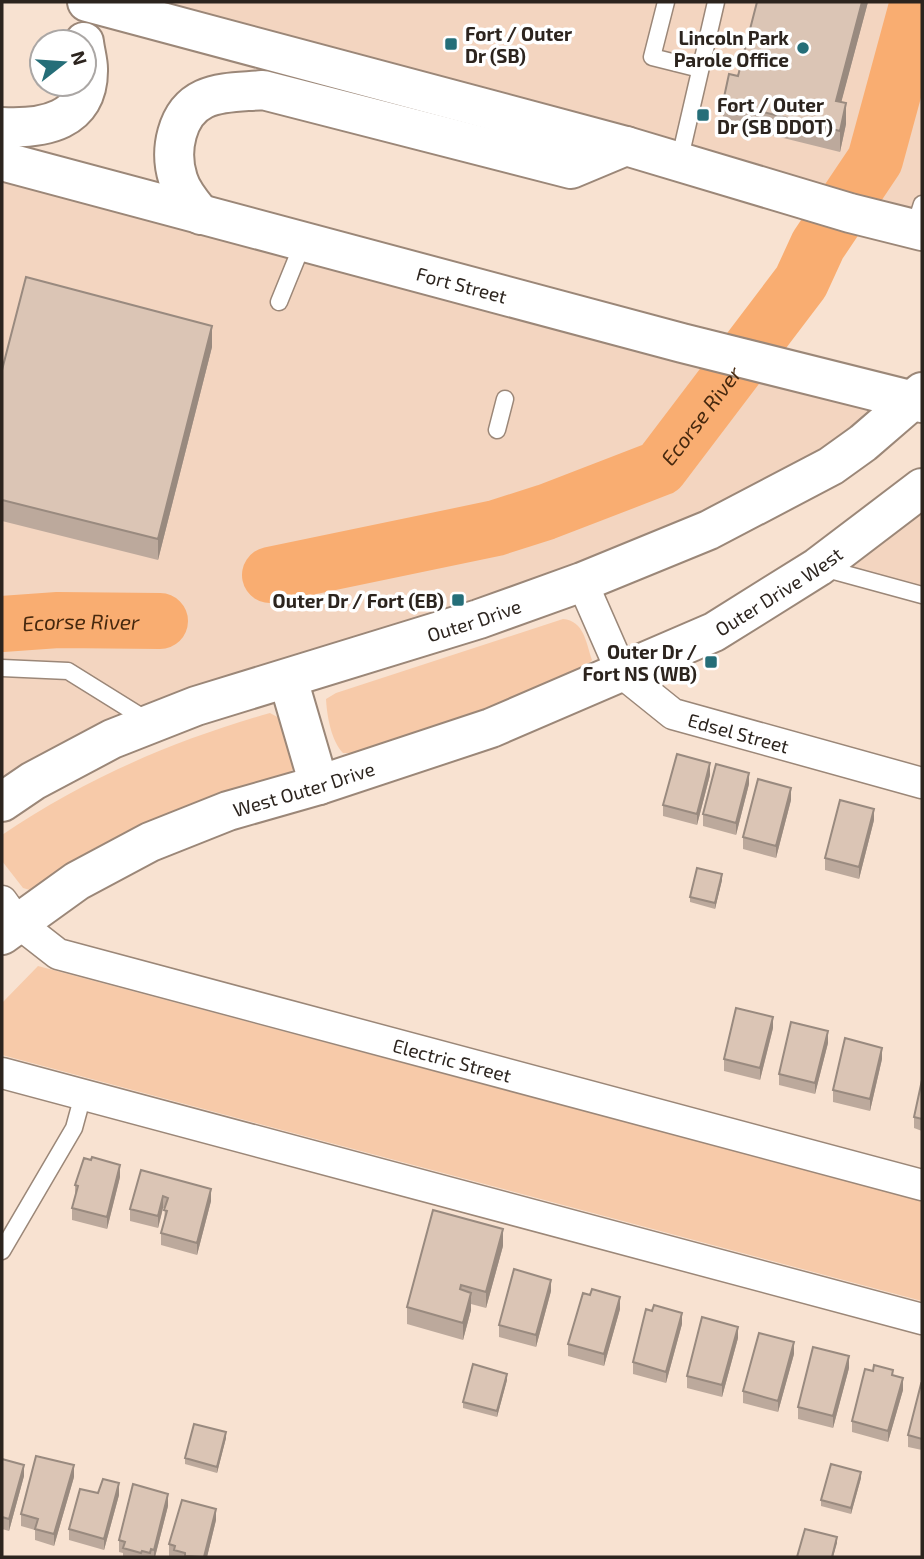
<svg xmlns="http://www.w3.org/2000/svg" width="924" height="1559" font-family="'Exo 2',sans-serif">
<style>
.built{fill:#f3d5c0}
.green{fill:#f7caa9}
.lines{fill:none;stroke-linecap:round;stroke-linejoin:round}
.river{stroke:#f9ad71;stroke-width:56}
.service-casing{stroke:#9b8778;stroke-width:19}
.minor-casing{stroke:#9b8778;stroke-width:33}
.secondary-casing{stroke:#9b8778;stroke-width:42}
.primary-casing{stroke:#9b8778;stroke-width:42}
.service{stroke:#fff;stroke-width:16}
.minor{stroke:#fff;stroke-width:30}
.secondary{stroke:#fff;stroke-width:38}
.primary{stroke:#fff;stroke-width:38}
.wall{fill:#bca99c}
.shaded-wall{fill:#998a7f}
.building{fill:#dbc5b5;stroke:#998a7f;stroke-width:2}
.poi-dot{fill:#256e78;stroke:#fff;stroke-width:2.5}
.labels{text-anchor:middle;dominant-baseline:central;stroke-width:7;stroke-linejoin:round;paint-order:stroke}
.poi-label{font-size:19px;font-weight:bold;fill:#2c241e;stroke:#fff;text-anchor:end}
.street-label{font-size:19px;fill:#2c241e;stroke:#fff}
.water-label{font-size:21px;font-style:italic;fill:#46280e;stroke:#fff}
</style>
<rect width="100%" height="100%" fill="#f8e2d1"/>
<path class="built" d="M87,2H922V231Z
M2,161L914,401L831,466L343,660L2,802Z
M922,488V595L818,567Z"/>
<path class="green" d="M563,619C584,621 586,642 592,660L581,673L514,701L354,753H343C331,740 327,716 326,699L336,693Z
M270,713L281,719L296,765L289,774L30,890L23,888L2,861V835C84,779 175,740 270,713Z
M38,966L922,1201V1301L2,1055V1003Z"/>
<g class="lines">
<g class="river">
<path id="s1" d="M270,575L496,528L546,512L660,468L801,282L818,245L875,160L918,2"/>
<path id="s2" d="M2,624L58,620L160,621"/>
</g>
<g class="service-casing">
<path id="service" d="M666,2L652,57L700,69
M679,162L716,2
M914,229L922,204
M279,302L303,243
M497,430L505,399
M823,568L922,595
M2,668L68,671L150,722
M2,1251L74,1128L83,1095"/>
</g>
<g class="minor-casing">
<g id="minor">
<path id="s3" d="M582,582L622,673L673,714L922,783"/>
<path id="s4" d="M2,901L17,922L58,954L922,1185"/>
<path d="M2,1073L922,1319"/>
</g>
</g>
<g class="secondary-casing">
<g id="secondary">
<path d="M288,679L319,785"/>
<path id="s5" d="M2,802L33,781L112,739L196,706L479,619L582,582L709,530L831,466L863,443L922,392"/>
<path id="s6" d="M2,935L77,881L150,842L228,811L319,785L491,728L714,632L818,567L922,488"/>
</g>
</g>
<g class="primary-casing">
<g id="primary">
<path d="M87,2L626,146L850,213L922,231"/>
<path d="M2,127C43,129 89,122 88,69C88,61 85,51 84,42"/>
<path id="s7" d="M2,161L682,343L922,403"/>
<path d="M201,215C192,204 182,193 178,179C169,151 176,112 204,99C221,91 244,92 263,90L571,169L626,146"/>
</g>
</g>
<use href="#service" class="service"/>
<use href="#minor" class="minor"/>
<use href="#secondary" class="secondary"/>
<use href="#primary" class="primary"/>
</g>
<path class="wall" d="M757,2H868L841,102L846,124L840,152L723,123V102L738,76Z
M212,347L158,560L2,521V370Z
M710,775L697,825L663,816V805Z
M749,784L736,835L703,826V814Z
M791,800L776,858L743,849V837Z
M874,820L859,879L825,870V858Z
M722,880L715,909L690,902V897Z
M773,1028L760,1080L724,1071V1059Z
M828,1043L815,1094L779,1085V1074Z
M882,1059L870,1111L833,1102V1090Z
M922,1080V1131L914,1128V1117Z
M141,1170L211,1201L197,1255L161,1245V1233L164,1222L165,1208H163L158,1228L130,1221V1209Z
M120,1177L107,1229L72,1220V1208L75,1197V1185Z
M503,1246L486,1308L471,1304V1310L463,1340L407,1324V1307Z
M551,1291L536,1347L499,1337V1325Z
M590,1295L620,1309L604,1366L568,1356V1344Z
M682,1324L666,1383L633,1374V1362Z
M738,1338L722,1397L687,1388V1376Z
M794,1354L778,1412L743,1403V1391Z
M849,1368L833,1428L798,1419V1407Z
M873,1371L893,1375L903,1390L888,1442L852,1432V1421Z
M507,1380L497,1417L463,1408V1402Z
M922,1385V1450L908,1447V1435Z
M226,1438L217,1473L185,1464V1458Z
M2,1459L24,1476L9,1531L2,1529Z
M74,1477L54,1546L35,1540V1530L21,1526V1514Z
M861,1478L851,1514L821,1506V1500Z
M98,1493L119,1495L104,1550L69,1540V1529Z
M168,1506L155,1557H123V1553L119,1552V1540Z
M216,1520L207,1557H174L169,1556V1544Z"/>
<path class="shaded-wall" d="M862,2H868L836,122V101Z
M846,103V124L840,152V131Z
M212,326V347L158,560V539Z
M710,763V775L697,825V814Z
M749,773V784L736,835V823Z
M791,788V800L776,858V846Z
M874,809V820L859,879V867Z
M722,874V880L715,909V903Z
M773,1017V1028L760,1080V1068Z
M828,1031V1043L815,1094V1083Z
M882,1048V1059L870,1111V1099Z
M120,1165V1177L107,1229V1217Z
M211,1189V1201L197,1255V1243Z
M163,1196V1208L158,1228V1216Z
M503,1229V1246L486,1308V1292Z
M551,1280V1291L536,1347V1335Z
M471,1293V1310L463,1340V1323Z
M620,1297V1309L604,1366V1354Z
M682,1313V1324L666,1383V1372Z
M738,1327V1338L722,1397V1385Z
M794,1342V1354L778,1412V1401Z
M849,1356V1368L833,1428V1416Z
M507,1374V1380L497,1417V1411Z
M903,1378V1390L888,1442V1431Z
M226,1432V1438L217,1473V1467Z
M24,1465V1476L9,1531V1519Z
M74,1465V1477L54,1546V1534Z
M861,1472V1478L851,1514V1508Z
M119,1483V1495L104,1550V1539Z
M168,1494V1506L155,1557H154V1550Z
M216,1509V1520L207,1557H204Z
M837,1537V1543L833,1557H832Z"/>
<path class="building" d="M757,2H862L836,101L846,103L840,131L723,102L729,74L738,76Z
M26,277L212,326L158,539L2,500V370Z
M677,754L710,763L697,814L663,805Z
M716,764L749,773L736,823L703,814Z
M758,779L791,788L776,846L743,837Z
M840,800L874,809L859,867L825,858Z
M697,868L722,874L715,903L690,897Z
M736,1008L773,1017L760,1068L724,1059Z
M791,1022L828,1031L815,1083L779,1074Z
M845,1038L882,1048L870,1099L833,1090Z
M922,1080V1119L914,1117Z
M92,1157L120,1165L107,1217L72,1208L78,1186L75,1185L84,1158L91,1160Z
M141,1170L211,1189L197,1243L161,1233L167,1211L164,1210L168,1198L163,1196L158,1216L130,1209Z
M433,1210L503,1229L486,1292L461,1285L460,1289L471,1293L463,1323L407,1307Z
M514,1269L551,1280L536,1335L499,1325Z
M592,1289L620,1297L604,1354L568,1344L583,1293L590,1295Z
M654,1305L682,1313L666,1372L633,1362L646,1309L652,1311Z
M702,1317L738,1327L722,1385L687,1376Z
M759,1333L794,1342L778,1401L743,1391Z
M813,1347L849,1356L833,1416L798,1407Z
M473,1364L507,1374L497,1411L463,1402Z
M874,1365L893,1370L892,1375L903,1378L888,1431L852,1421L865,1369L873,1371Z
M921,1384L922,1385V1439L908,1435Z
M194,1424L226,1432L217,1467L185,1458Z
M36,1456L74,1465L54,1534L35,1529L38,1519L21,1514Z
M2,1459L24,1465L9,1519L2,1517Z
M831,1464L861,1472L851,1508L821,1500Z
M103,1479L119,1483L104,1539L69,1529L80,1489L98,1493Z
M133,1484L168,1494L154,1550L151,1549L150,1553L142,1551L141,1553L123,1548L125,1542L119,1540Z
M182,1500L216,1509L204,1557L185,1556V1553L174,1550L175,1546L169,1544Z
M805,1529L837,1537L832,1557H797Z"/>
<g class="poi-dot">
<rect x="444" y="37" width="14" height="14" rx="3.5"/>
<circle cx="803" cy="48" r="7"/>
<rect x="696" y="108" width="14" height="14" rx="3.5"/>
<rect x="451" y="593" width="14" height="14" rx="3.5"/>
<rect x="704" y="655" width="14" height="14" rx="3.5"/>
</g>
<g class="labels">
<g class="poi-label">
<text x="465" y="33" text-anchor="start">Fort / Outer<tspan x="465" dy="22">Dr (SB)</tspan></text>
<text x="789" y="37">Lincoln Park<tspan x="789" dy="22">Parole Office</tspan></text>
<text x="717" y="104" text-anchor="start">Fort / Outer<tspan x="717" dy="22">Dr (SB DDOT)</tspan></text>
<text x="444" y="600">Outer Dr / Fort (EB)</text>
<text x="697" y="651">Outer Dr /<tspan x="697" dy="22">Fort NS (WB)</tspan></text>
</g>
<g class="street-label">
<text stroke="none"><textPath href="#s7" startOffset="476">Fort Street</textPath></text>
<text stroke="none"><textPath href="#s6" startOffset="854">Outer Drive West</textPath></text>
<text stroke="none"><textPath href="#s5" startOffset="508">Outer Drive</textPath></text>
<text stroke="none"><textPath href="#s3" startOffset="233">Edsel Street</textPath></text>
<text stroke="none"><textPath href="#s6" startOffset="338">West Outer Drive</textPath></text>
<text stroke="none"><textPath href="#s4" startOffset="486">Electric Street</textPath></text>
</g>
<g class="water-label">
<text stroke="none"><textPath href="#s1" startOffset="472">Ecorse River</textPath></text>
<text stroke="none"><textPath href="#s2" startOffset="79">Ecorse River</textPath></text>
</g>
</g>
<rect width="924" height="1559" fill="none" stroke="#2c241e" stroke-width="7"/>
<g transform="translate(63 63) rotate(73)"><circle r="33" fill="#ffffff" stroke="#aba7a5" stroke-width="2"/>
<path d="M0-5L12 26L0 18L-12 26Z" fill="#256e78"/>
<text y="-10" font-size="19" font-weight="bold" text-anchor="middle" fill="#2c241e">N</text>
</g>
</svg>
